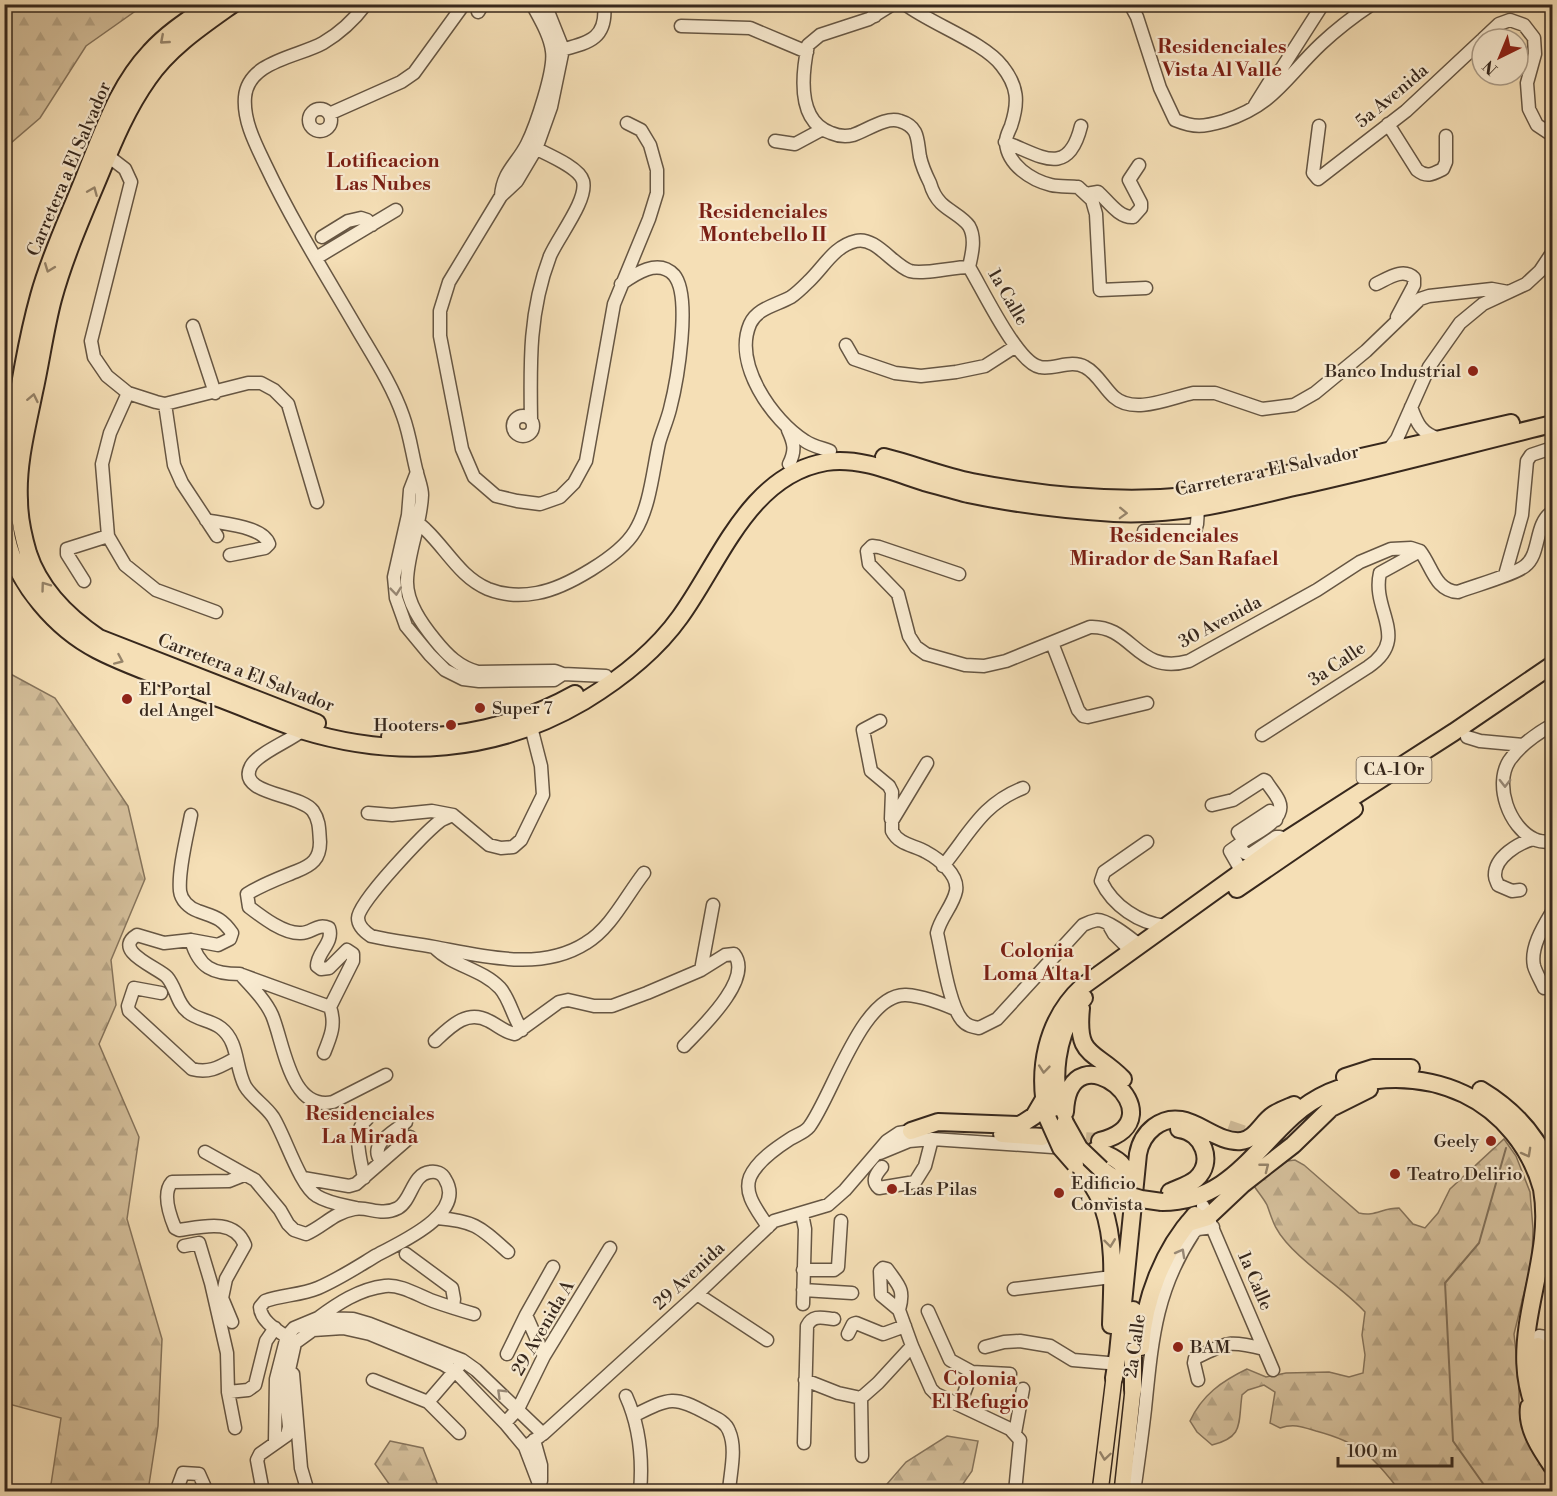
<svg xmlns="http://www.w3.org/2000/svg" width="1557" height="1496" font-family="'Libre Bodoni',serif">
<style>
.forest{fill:url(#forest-firs);stroke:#86745c;stroke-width:1.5}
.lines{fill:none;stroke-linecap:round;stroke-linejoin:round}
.stream{stroke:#82715a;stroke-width:2}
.highway-tunnel{stroke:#cfba97;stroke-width:16;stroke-dasharray:16 8;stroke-linecap:butt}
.minor-casing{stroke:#665643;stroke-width:15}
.major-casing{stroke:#37281d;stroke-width:18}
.highway-casing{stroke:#37281d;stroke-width:20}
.minor{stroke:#f8ead0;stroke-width:12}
.major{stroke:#f5dfb6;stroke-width:15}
.highway{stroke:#f5dfb6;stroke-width:16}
.highway-bridge-casing{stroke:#37281d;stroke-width:20;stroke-linecap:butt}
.highway-bridge{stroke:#f5dfb6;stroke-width:16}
.oneway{stroke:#96846a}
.oneway2{stroke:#988976}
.poi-dot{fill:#8f2418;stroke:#f8ead0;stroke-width:2}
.labels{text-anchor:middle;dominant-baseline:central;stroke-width:4.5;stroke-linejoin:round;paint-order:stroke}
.shield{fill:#f8ead0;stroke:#716253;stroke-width:1.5}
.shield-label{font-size:16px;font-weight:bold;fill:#37281d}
.street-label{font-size:18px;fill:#37281d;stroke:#f8ead0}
.poi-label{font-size:18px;fill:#37281d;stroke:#f8ead0;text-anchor:start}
.neighbourhood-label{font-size:20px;font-weight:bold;fill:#7a1f14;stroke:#f8ead0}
</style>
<defs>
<pattern id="forest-firs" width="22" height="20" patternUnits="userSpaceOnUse" patternTransform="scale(1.5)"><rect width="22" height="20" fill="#d5c09c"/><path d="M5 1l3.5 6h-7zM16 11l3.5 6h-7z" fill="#b7a586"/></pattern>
</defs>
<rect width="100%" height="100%" fill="#f5dfb6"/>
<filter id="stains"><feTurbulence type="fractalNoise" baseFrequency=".00333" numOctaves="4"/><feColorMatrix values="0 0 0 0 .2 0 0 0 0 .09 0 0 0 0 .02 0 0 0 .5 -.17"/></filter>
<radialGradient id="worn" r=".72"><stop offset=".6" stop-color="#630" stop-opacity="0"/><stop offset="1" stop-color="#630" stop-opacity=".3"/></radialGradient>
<path class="forest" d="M5,4L144,5L86,46L40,118L5,148Z
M5,671L55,698L128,806L145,879L111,960L116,1005L99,1044L139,1137L127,1219L162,1339L158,1426L148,1491H50L61,1418L5,1403Z
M1504,1139L1516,1156L1530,1192L1533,1229L1532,1260L1514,1334L1519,1379V1403L1524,1430L1550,1473L1552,1491H1400C1372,1456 1361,1443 1316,1431C1303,1427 1294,1423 1280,1428L1270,1423L1275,1392L1264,1385L1248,1390L1242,1395C1238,1424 1244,1437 1212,1445L1197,1432L1190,1421C1202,1395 1222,1381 1247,1369L1266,1377L1286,1373L1329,1372L1349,1377L1363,1373L1365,1355L1362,1335L1365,1312C1341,1286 1309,1269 1286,1242C1274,1228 1273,1221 1267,1205C1264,1199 1258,1192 1254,1186L1287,1161L1295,1160L1304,1165L1359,1213C1375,1217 1382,1208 1399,1208L1413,1224L1425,1228L1438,1213L1450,1189Z
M947,1436L978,1441L972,1471L958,1491H881L906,1462Z
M390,1441L423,1448L440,1491H394L375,1464Z"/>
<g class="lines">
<path class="stream" d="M1489,1492L1453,1441L1445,1283L1479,1243L1506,1148"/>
<path class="highway-tunnel" d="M1228,1128L1270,1143L1286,1140
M1062,1139L1100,1141"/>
<g class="minor-casing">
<path id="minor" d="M366,4C354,20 340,33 323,43C298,57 248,61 245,97C243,121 256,145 266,166C293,223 327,277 359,332C375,359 393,387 403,416C410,435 412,454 417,473C419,481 422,488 422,495C421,524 408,551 407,580C406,602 422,624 435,640C447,655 459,667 478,672L555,671L563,674L606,676
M545,4L563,49L551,107L536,149L517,181L501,196L449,282L440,311V336L462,449L474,477L496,496L517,501L540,504L560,497L574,483L586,461L614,304L649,219L657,193V170L650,145L641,130L627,123
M872,4L875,16
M893,4L869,19L820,35L808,45C802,74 796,121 831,133C838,136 845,137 853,135C866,131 886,116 900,121C920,127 917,141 920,157C922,166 926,175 930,183C932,190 936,198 941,203C949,211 963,217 969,226C976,238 972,254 969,267
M905,4C931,24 984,42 1002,66C1018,86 1019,102 1011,126C1009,131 1005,138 1006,143C1008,165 1031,180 1051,185C1059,187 1070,186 1078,187L1092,200L1096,214L1100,290L1146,288
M1130,4L1137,17L1160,88L1175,120C1195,128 1203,127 1224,121C1274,105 1285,78 1321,44C1337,29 1354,16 1372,4
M478,12L483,4
M681,26L750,28L807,52
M1483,39L1499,24L1510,20L1524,25L1534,38L1535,54L1527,83L1529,109L1537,125L1552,135
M557,51C586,43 608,41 604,4
M1255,105L1270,81L1282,68L1321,7
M309 120a11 11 0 1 1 22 0a11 11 0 1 1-22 0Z
M329,114L401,82L414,73L464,4
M1388,124L1417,170C1427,178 1433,174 1443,169L1446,162V136
M1319,126L1313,173L1318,179L1406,111L1482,40
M775,141L795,144L821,130
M1005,142C1040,155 1068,179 1081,126
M527,144C541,152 579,166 583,181C588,200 558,237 550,256C529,311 530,362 531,420
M108,156L125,169L131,182L91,341L94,357L107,376L128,393L156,402L165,404L248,383H261L274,390L288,404L317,502
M1086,194L1098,192C1108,201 1119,218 1133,217L1141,208V203L1129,180L1139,165
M501,196C503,171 517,164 527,144C536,126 555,70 552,51C550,35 540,19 532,4
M322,237L348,221L361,218L367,220L372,225
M316,258L396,210
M969,267C982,288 1017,363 1040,367C1054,370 1071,359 1085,367C1097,373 1104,388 1114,397C1134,415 1170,398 1193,393H1215L1262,409L1294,405L1315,393L1366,351L1420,299L1429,296L1492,289L1508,292
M1376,284C1387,279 1403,267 1414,278V285L1397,317
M193,326L215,393
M846,345L854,359L895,373L921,376L956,372L985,366L1016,346
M128,393L110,433L102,464L108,536L125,565L156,590L216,612
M165,404L174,465L182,483L217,536
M1411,407C1417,424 1422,434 1440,439
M513 426a10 10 0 1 1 20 0a10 10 0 1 1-20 0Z
M788,430C794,443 796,450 789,464
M830,451C822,448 812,446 805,441C772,420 733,364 750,324C757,308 777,305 791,297C797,293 803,287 808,282C824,267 834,246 856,241C875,236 893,265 910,271C923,275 953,267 969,267
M1387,452L1397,439L1429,367L1460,323L1483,304L1526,284L1540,271L1552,253
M417,472L410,490L408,515L394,577L396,598L406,626L430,655L445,670L463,679L479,681L554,680L563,674
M408,515C414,520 421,525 426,530C447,550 460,577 488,589C503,595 521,596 537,593C566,588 620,556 635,531C650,507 653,470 659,443C662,432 667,421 670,409C677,382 692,296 674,275C658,258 635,274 621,284
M206,520C223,524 263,526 269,544L265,548L230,555
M1144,531H1195L1197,524L1198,509
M959,574L879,547L872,546L867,551L869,564L898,594L909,636L916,647L926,654L965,665L984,666L1006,661L1090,627C1133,625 1137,676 1189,661L1317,590L1360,562L1391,549L1411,548L1420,551C1432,566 1435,591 1458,592C1473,586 1514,575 1525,566C1541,554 1534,524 1552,512
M1505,575L1522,515L1527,461L1531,455L1552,448
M84,581L67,554V549L108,536
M1052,643L1078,710L1083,716L1088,717L1147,703
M880,721L863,730L871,771L889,786L892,792L891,819
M1552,725C1536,734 1520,745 1509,761C1494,785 1509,827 1534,839C1539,842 1546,842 1552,842
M303,730C290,741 258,753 251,766C236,795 300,793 313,811C320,821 319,831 320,842C320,859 312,865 297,871C280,878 263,884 247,894L249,907C262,917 284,934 301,933C312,933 317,923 329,928C334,943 317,952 317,966L321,969L329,968L347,950L353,954V961L330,1007C336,1024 331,1036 324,1053
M1262,735L1368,667C1411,638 1371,611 1380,573L1420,551
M1467,737L1480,741L1523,745
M927,763L892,821V831C899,845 914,845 926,852C939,859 959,875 956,891C953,906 940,918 937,933C942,954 949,1005 962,1020C967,1026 973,1027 979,1028L997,1019L1083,925C1087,923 1092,921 1097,920C1108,920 1129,937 1138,944
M1212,805L1233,800L1264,780L1266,781C1270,788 1276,794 1279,801C1287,820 1256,833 1244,841
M368,813L392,815L432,811L453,815L489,845L501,848L513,847L521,840L543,795L541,766L531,727
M191,815C187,836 178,870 180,891C181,900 189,908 198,911C214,917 221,917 232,933L230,939L218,945L191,940L164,943L137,935C111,951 159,968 167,977C176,987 177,1004 188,1012C197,1020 211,1020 221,1028C239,1042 235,1067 245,1086C252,1098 265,1105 273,1117C285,1136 300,1186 317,1196C328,1203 343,1205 356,1208
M453,815C448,817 443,819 440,821C426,832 358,902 358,918C358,926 365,932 371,936C392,941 413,943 434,947C482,956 541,972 586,943C611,928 626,896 644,873
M1147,842L1104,872L1101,881C1113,906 1139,923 1165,926
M1239,845C1242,850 1244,855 1251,854L1276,837H1280L1283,842
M943,866C970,833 982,804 1023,788
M1240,873L1238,865L1230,851L1244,841L1238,832L1270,811L1276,820
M1520,890L1512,891L1498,885C1497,882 1495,879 1495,876C1494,857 1519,843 1533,839
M1110,927L1114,934L1130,950
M191,940C199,968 213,974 240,974C252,987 265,1000 272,1015C284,1043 290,1112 333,1102L386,1075
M435,948C453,966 482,969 500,988C510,999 513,1018 522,1030
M701,970L713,905
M242,975L330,1007
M1544,988C1541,981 1536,973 1534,966C1530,948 1543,927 1552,912
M161,993L134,988L128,1006L129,1011L192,1069C210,1074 221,1066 236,1058
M435,1041C451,1026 467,1009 489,1021C499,1026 504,1032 515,1034L559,1002L568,1000L594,1006H612L647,993L701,970L725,955L734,954C754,979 700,1029 684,1046
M205,1152L255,1180L280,1210L288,1224L294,1230L306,1234C324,1226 333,1213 354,1209C369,1206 380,1217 398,1208C412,1200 412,1174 430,1172C436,1171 442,1173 445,1179C467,1214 399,1243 377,1255C357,1267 339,1279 318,1288C301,1295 282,1295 265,1301L260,1307C261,1324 283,1333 295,1343
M880,1153L909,1141L932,1139L1067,1148
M381,1161C368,1144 394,1132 406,1122
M882,1167C876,1174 871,1181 879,1188L915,1182L925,1166L932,1139
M303,1178L349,1186L356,1184L410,1137
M364,1178C361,1160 351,1131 367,1119
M1203,1206L1273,1370
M802,1214L805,1229L803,1304
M437,1218C475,1221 480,1227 508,1252
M768,1227C759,1212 743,1195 750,1177C757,1161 776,1148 790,1139C796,1135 804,1133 809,1127C832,1097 862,993 906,995C923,996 940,1003 955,1009
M184,1246L199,1243L211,1283L227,1353L228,1392L235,1428
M406,1254L452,1288L454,1299L453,1307
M803,1270H834L838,1267L841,1221
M1014,1289L1112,1277
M803,1290L852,1293
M697,1294L767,1340
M899,1310C905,1289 899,1286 887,1269L883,1268L880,1271L881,1295L899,1310L912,1346L931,1389L936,1394L1010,1429L1020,1440L1015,1492
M928,1311L950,1360L972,1372L1010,1374
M526,1315L544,1356
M318,1318C337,1304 359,1289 385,1286C401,1284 419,1296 433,1301C447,1306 460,1310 474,1314
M232,1322L222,1298L226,1279L245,1245C234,1217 201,1227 179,1230L175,1228C170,1216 162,1193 172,1182L229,1181L244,1175
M848,1334L853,1324L856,1323L883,1334L905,1326
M1539,1336L1552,1338
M985,1347L1004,1342L1020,1341L1050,1346L1073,1360L1108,1363
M507,1354L526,1315L553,1267
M293,1374L301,1468L308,1492
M373,1380L428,1402L459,1433
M805,1380L838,1393L861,1398
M1198,1380L1194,1363L1195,1358C1229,1342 1228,1340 1264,1349
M228,1392L248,1390L255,1385L266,1341L275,1328
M626,1396C640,1427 643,1458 640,1492
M428,1402L459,1366
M960,1404L972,1372
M635,1415C669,1398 674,1395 708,1414C716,1418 726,1422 729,1431C737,1449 730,1473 729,1492
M505,1423L518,1409L544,1356L610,1248
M1015,1433L1023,1389
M534,1440L541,1465V1481
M275,1442L276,1379L287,1336L294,1328L318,1318L353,1319L370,1324L462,1360L476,1370L543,1434
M804,1443L807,1326C813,1314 823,1318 834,1319
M525,1447L543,1434L697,1294L774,1221L828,1205L845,1190L887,1141L899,1133L911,1131
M862,1456L861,1398L878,1383L912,1346
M176,1492L183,1473L199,1474L207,1492
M263,1492L257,1460L260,1454L287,1435L289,1427L285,1388L295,1343L313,1330L343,1328L370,1334L443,1364L456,1372L505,1423L525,1447L541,1489
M1134,1492C1138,1464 1142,1436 1145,1409C1152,1341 1155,1291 1194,1232L1198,1229L1213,1227
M1204,1492H1257"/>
</g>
<g class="major-casing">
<path id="major" d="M1100,1492L1114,1378
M1122,1492L1133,1390"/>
</g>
<g class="highway-casing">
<path id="highway" d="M211,4C189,19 167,33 150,52C119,85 105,127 88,168C72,210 51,252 39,296C24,350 16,410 7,466C4,489 2,516 7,539C17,584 56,629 97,650C132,668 170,680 207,694C239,705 269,719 301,730C398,760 496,753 584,701C620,679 655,652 680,617C720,562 749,475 826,462C860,457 893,472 924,482C939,486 954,490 968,494C1015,504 1066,510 1114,513C1178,516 1232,502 1294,487C1381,468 1466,445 1552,424
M233,4C202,26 169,48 148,79C128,107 114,140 101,172C84,213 65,255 53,299C45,329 41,361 34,392C27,427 17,464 19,500C19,517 23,536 28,553C40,590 68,617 99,638L317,723
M884,457C913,464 942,476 972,482C1044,496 1116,503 1189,496L1511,423
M390,737C453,740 520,725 575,694
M1237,889L1354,809
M1081,1008C1076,1059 1094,1049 1123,1079
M1345,1077L1373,1068H1411
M1481,1090C1514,1110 1540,1138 1552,1175
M1065,1112C1069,1023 1185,1119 1100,1141
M1048,1119C1036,1071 1046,1020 1083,986L1283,842L1454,732L1552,665
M1065,1123C1049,1083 1055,1031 1084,998
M911,1131L938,1122L1020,1125L1034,1116L1044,1099
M1002,1134L1042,1137
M1096,1150C1117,1158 1130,1164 1128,1189
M1101,1169L1115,1179
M1082,1170C1090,1182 1099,1193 1103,1207C1116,1244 1112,1286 1111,1325
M1170,1192C1178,1188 1189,1185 1196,1179C1215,1162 1203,1132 1179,1129
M1162,1202C1226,1202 1251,1154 1293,1116C1338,1075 1410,1069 1464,1094C1502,1112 1531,1148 1542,1189C1557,1275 1490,1355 1552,1439
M1188,1223L1208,1217L1243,1184L1293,1145L1331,1108L1369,1089
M1538,1346L1540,1385L1551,1415
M1141,1347C1144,1300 1163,1250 1195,1215
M1114,1378L1118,1353L1138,1154C1140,1143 1145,1134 1154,1127C1186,1103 1211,1144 1241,1141C1255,1140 1262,1122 1273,1115C1279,1111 1287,1108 1294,1105
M1133,1390V1310
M1529,1407C1526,1428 1541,1450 1552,1466"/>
</g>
<use href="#minor" class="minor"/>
<use href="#major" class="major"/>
<use href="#highway" class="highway"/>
<g class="highway-bridge-casing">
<path id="highway-bridge" d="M1048,1119L1061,1148L1075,1164
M1065,1123L1079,1148L1101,1169
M1111,1190L1141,1199L1162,1202"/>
</g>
<use href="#highway-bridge" class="highway-bridge"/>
</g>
<defs><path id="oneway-chevron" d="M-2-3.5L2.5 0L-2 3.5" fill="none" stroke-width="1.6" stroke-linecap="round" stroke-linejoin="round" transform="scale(1.5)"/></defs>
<g class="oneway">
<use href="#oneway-chevron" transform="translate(164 40) rotate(139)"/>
<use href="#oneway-chevron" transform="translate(93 191) rotate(-67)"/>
<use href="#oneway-chevron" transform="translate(49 268) rotate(111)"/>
<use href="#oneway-chevron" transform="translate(33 398) rotate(-78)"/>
<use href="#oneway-chevron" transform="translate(1123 513) rotate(2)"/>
<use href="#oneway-chevron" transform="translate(45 586) rotate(-126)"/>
<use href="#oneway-chevron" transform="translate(119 660) rotate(24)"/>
<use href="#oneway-chevron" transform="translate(1044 1069) rotate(96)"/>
<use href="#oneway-chevron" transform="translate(1527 1153) rotate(61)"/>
<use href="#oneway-chevron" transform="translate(1265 1167) rotate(-38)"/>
<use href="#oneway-chevron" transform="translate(1110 1243) rotate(83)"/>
<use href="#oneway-chevron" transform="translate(1105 1456) rotate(98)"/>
</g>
<g class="oneway2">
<use href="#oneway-chevron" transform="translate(396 591) rotate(84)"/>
<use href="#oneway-chevron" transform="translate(1505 783) rotate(90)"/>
<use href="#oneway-chevron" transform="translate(1181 1253) rotate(-61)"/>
<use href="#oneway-chevron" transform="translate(501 1393) rotate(-136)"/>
</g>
<g class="poi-dot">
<circle cx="1473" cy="371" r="6"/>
<circle cx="127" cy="699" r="6"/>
<circle cx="480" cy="708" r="6"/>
<circle cx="451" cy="725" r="6"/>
<circle cx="1491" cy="1141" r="6"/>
<circle cx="1395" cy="1174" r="6"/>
<circle cx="892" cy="1189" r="6"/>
<circle cx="1059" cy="1193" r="6"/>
<circle cx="1178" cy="1347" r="6"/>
</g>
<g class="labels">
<rect class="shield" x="1356.5" y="757" width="75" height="26" rx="4.5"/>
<g class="shield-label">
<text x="1394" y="770">CA-1 Or</text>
</g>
<g class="street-label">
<text transform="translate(1392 96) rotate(-40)">5a Avenida</text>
<text transform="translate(69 169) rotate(-67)">Carretera a El Salvador</text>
<text transform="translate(1008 297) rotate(60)">1a Calle</text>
<text transform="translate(1267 471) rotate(-12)">Carretera a El Salvador</text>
<text transform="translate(1220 622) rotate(-28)">30 Avenida</text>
<text transform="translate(1337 664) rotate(-34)">3a Calle</text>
<text transform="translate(246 673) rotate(21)">Carretera a El Salvador</text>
<text transform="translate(689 1276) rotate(-43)">29 Avenida</text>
<text transform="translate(1255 1281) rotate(67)">1a Calle</text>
<text transform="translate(543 1328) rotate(-60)">29 Avenida A</text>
<text transform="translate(1135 1346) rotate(-82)">2a Calle</text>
</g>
<g class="poi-label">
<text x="1461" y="371" text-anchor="end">Banco Industrial</text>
<text x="139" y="689">El Portal<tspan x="139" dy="21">del Angel</tspan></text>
<text x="492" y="708">Super 7</text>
<text x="439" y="725" text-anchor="end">Hooters</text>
<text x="1479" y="1141" text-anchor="end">Geely</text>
<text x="1407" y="1174">Teatro Delirio</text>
<text x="1071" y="1183">Edificio<tspan x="1071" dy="21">Convista</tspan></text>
<text x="904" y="1189">Las Pilas</text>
<text x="1190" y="1347">BAM</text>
</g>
<g class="neighbourhood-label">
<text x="1222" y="47">Residenciales<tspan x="1222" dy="23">Vista Al Valle</tspan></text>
<text x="383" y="161">Lotificacion<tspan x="383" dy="23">Las Nubes</tspan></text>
<text x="763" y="212">Residenciales<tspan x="763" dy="23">Montebello II</tspan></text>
<text x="1174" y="536">Residenciales<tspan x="1174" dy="23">Mirador de San Rafael</tspan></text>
<text x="1037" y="951">Colonia<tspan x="1037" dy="23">Loma Alta I</tspan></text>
<text x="370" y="1114">Residenciales<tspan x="370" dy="23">La Mirada</tspan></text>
<text x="980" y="1379">Colonia<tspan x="980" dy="23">El Refugio</tspan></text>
</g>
</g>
<rect width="1557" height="1496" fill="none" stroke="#f5dfb6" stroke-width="24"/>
<rect x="6" y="6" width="1545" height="1484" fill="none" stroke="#37281d" stroke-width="3"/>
<rect x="12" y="12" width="1533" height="1472" fill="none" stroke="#37281d" stroke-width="1.5"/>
<g transform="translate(1500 57) rotate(223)"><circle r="28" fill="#f8ead0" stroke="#ab9c88" stroke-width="1.5"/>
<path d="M0-4.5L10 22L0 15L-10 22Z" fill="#8f2418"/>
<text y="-9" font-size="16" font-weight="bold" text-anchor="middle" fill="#37281d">N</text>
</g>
<path d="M1338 1457v9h114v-9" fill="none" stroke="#37281d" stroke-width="3"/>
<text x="1347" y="1457" font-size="18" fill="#37281d" stroke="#f8ead0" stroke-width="4.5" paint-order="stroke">100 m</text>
<rect width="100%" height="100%" filter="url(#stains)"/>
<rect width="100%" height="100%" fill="url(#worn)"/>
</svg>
